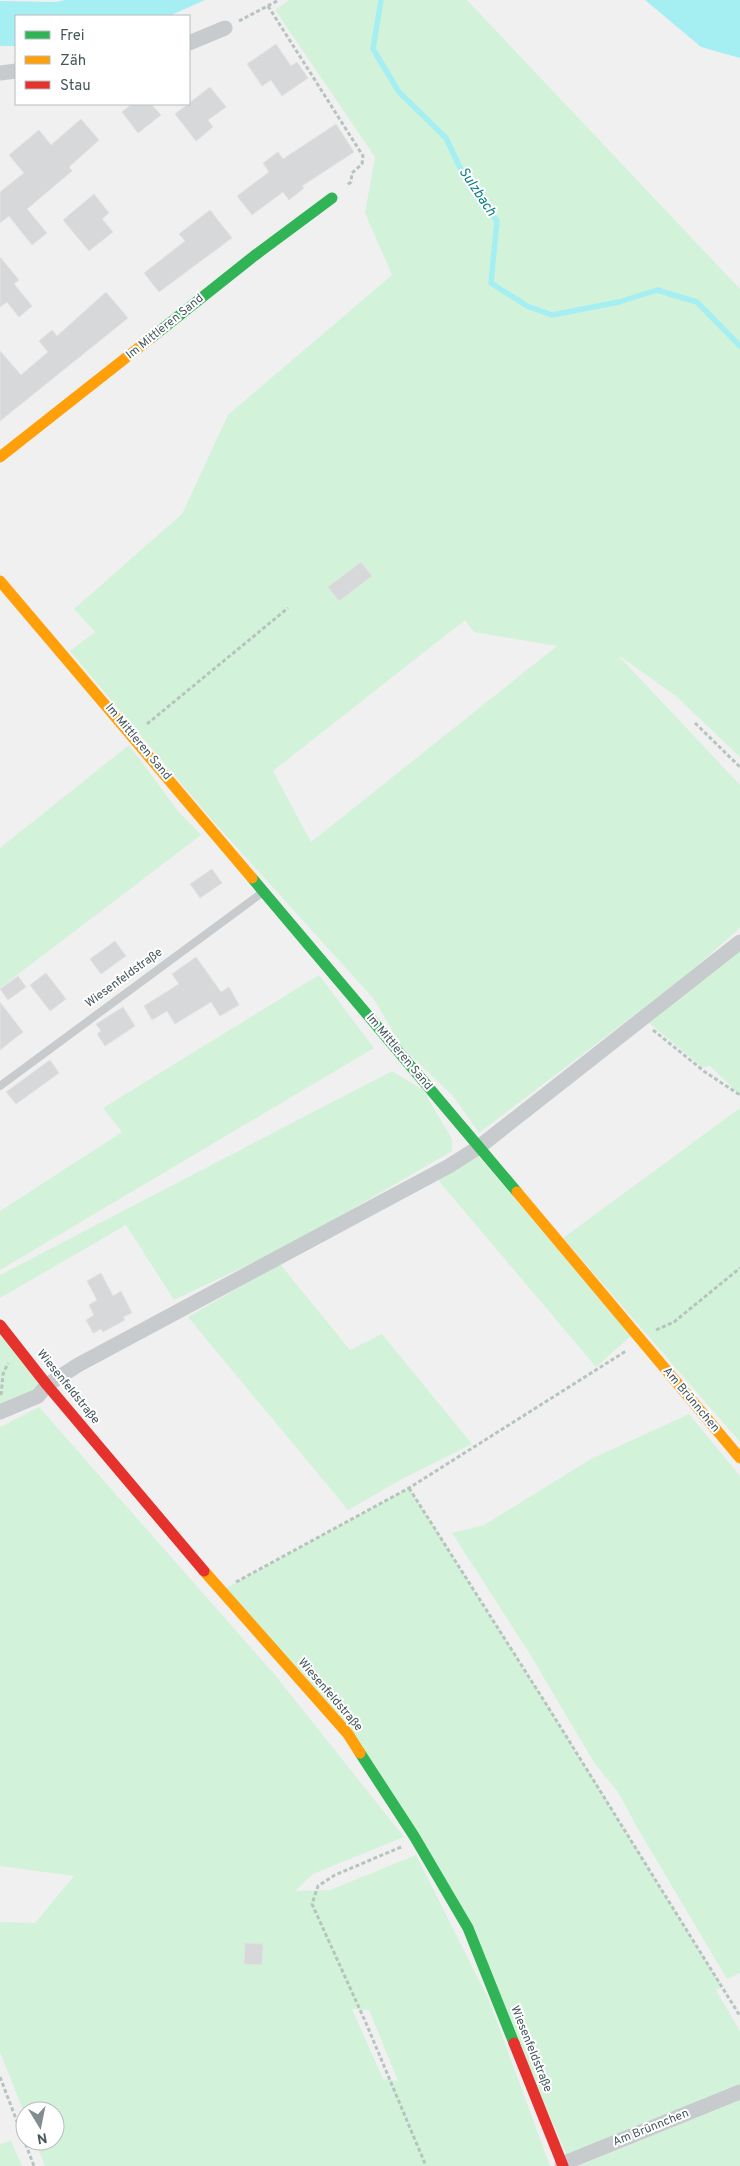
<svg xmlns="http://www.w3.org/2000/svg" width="740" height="2166" font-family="Overpass,sans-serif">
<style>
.green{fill:#d3f2da;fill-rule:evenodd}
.water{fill:#a5eef2}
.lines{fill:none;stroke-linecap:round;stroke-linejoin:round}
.stream{stroke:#a5eef2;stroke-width:5.5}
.building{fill:#d7d8d9;stroke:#e2e2e3}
.path{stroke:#b6c4be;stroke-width:3;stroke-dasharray:4 2.5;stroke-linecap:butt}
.lane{stroke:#c7cbcd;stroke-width:8}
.street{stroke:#c7cbcd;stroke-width:15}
.fast{stroke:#30b455;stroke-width:11}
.slow{stroke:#ff9f0a;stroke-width:11}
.jam{stroke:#e5322d;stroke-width:11}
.labels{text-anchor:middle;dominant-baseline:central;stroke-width:4;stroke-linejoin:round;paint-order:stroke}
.street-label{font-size:12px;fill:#46575e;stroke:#fff}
.water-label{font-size:14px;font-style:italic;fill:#067e84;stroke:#fff}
</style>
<rect width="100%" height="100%" fill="#f1f0f0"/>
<path class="green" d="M289,0H467L740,289V757L677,697L617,654L740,785V928L688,974L479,1133L453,1096L402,1047L373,998L211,819L70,651L95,632L74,609L182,514L228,415L392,275L365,213L375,157L275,10ZM465,620L474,632L557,646L311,842L273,771Z
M129,745L178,811L201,835L0,988V848Z
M740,949V1095L710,1066L702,1067L649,1023Z
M319,975L374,1048L0,1270V1211L122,1132L103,1108Z
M392,1071L423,1090L452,1139V1151L294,1243L174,1300L126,1225L0,1298V1275Z
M740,1108V1442L563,1238Z
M478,1156L632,1335L596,1367L438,1180Z
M280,1264L350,1350L382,1334L472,1444L402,1479L348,1510L188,1317Z
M0,1332L39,1381L36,1391L0,1407Z
M39,1407L275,1675L404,1837L313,1874L295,1891L330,1890L416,1855L489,2000L550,2166H45L35,2141H55V2111H25V2115L0,2052V1922L35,1923L74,1876L0,1866V1427ZM352,2009L369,2010L398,2081L383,2079Z
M689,1414L740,1476V1973L727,1979L638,1829L618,1792L595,1764L528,1651L452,1533L484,1525L591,1459Z
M409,1488L548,1707L722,1987L716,1990L740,2031V2087L567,2156L468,1928L348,1734L221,1591Z
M740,2100V2166H578Z
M11,2141L22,2166H0V2144Z"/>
<path class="water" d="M65,0H205L169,16H16V46H0V1L56,2Z
M645,0H740V58L701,47Z"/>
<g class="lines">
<path class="stream" d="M381,0L373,49L399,92L446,138L465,178L497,221L491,283L527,306L552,315L619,302L657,290L697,302L740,346"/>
</g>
<path class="building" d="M276,44L291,66L297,62L308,78L282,96L271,80L262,86L247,64Z
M210,87L226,107L208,120L213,127L196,141L175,114Z
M132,104H151L161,115L138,133L122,112Z
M81,119L99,140L69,167L72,171L27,209L47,233L32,245L9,216L0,223V192L24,173L9,155L39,130L51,145Z
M336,124L354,152L302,186L304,188L289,200L283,192L252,215L237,196L269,172L263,163L278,152L283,159Z
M94,194L109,213L102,219L113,232L89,251L63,220Z
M210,210L232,238L159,292L144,273L185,241L179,234Z
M0,257L19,280L14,284L32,306L19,317L7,302L0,307Z
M106,292L128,318L0,421V351L21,375L48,352L39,341L52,330L57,336Z
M361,562L372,576L339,601L328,587Z
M212,869L222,883L200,898L190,884Z
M115,941L126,956L101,974L90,959Z
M196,957L221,992L229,987L239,1005L220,1016L211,1002L175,1024L167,1011L152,1020L144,1006L179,984L172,974Z
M46,973L66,999L50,1011L30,985Z
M18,976L26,987L8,1000L0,989Z
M0,1002L23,1032L0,1050Z
M123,1007L135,1026L105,1046L97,1034L101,1031L96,1024Z
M50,1060L59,1073L16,1104L6,1092Z
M101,1273L113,1296L121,1291L132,1313L123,1317L125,1320L103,1332L101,1329L93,1333L86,1320L94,1315L89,1305L97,1300L87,1281Z
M245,1943L263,1944L262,1965L244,1964Z"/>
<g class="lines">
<path class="path" d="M268,6L363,156L362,164L352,173L351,182L346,186
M239,21L279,0
M695,723L740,767
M147,724L288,608
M653,1030L705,1072L740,1095
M656,1330L674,1322L740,1268
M1,1395L3,1374L8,1363
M409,1488L548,1707L740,2016
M236,1582L409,1488L626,1351
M401,1847L335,1875L318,1886L312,1904L366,2023L426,2166
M0,2077L34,2166"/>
<path class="lane" d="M0,1086L263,892"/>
<path class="street" d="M189,43L225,28
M0,73L16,71
M0,1412L38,1396L47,1385L78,1365L449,1166L479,1147L740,942
M562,2164L740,2092"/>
<path class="fast" d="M151,338L254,256L332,198
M252,878L517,1192
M360,1753L414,1836L468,1928L514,2043"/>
<path class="slow" d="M0,457L151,338
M0,581L252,878
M517,1192L740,1458
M204,1571L348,1734L360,1753"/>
<path class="jam" d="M0,1325L47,1385L204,1571
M514,2043L563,2166"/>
</g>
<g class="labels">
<g class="street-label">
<text transform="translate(165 327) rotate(-39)">Im Mittleren Sand</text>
<text transform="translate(138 742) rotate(50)">Im Mittleren Sand</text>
<text transform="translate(124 978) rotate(-36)">Wiesenfeldstraße</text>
<text transform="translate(399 1052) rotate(50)">Im Mittleren Sand</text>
<text transform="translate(68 1387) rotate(51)">Wiesenfeldstraße</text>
<text transform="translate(691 1400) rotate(50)">Am Brünnchen</text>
<text transform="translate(330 1695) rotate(49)">Wiesenfeldstraße</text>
<text transform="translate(531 2049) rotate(68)">Wiesenfeldstraße</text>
<text transform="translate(651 2128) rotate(-22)">Am Brünnchen</text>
</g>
<g class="water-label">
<text transform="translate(477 192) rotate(56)">Sulzbach</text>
</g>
</g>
<rect x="15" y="15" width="175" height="90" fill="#ffffff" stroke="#b5bcbf"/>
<rect x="25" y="31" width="25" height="8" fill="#30b455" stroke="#b5bcbf"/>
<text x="60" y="40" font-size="15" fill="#46575e">Frei</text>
<rect x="25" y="56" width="25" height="8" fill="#ff9f0a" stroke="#b5bcbf"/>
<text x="60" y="65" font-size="15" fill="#46575e">Zäh</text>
<rect x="25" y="81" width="25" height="8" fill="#e5322d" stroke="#b5bcbf"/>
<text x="60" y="90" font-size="15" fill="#46575e">Stau</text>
<g transform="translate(40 2126) rotate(170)"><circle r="24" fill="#ffffff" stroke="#b5bcbf"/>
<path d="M0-4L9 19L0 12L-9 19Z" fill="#828d91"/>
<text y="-8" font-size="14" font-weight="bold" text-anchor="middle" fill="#46575e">N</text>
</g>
</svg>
